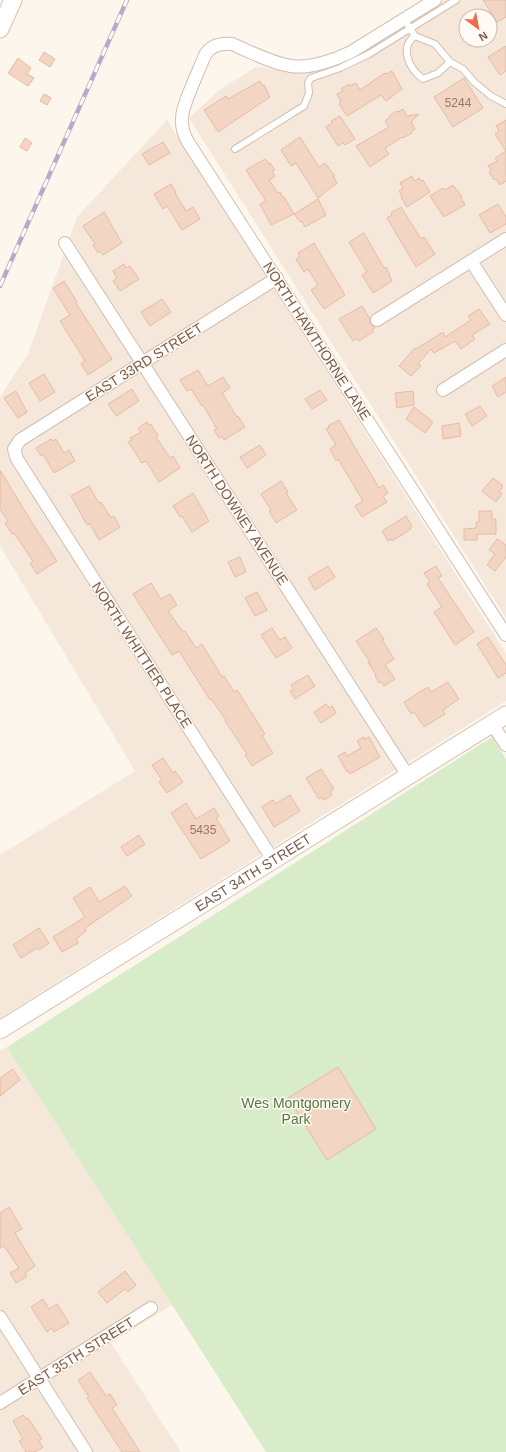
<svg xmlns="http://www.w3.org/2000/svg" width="506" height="1452" font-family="Arial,sans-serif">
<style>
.residential{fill:#f5e8da;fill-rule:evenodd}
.green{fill:#d8ecc9}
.building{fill:#f3d5c3;stroke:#e6bba3}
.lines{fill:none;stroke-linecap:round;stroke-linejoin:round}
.service-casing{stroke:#d1beb0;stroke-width:8}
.minor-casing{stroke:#d1beb0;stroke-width:14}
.secondary-casing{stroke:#d6c0b0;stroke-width:19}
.service{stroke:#fff;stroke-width:6}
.minor{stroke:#fff;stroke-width:12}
.secondary{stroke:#fff;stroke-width:17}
.rail-casing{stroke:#b9a8c9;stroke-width:4.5}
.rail{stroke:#fffaf3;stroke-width:3;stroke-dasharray:9;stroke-linecap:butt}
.labels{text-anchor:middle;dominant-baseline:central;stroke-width:3;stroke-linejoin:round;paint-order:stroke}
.number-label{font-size:12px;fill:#987a6a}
.street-label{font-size:14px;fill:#7a5c4d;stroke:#fffaf3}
.park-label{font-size:14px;fill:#537a41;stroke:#fffaf3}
</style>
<rect width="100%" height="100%" fill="#fdf6ec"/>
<path class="residential" d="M444,0H506V618L189,118L219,90L256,67L281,70H307L343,63ZM466,16H490V40H466Z
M167,120L506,653V701L0,1018V855L135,771L0,546V397L28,354L77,217Z
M7,1047L172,1305L111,1343L181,1452H0V1051Z"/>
<path class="green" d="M492,737L506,759V1452H266L7,1047Z"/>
<path class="building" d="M483,0H506V17L497,22Z
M506,46V71L500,75L488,57Z
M44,52L55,59L50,67L39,60Z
M18,58L31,68L27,74L34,78L28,86L8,73Z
M392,71L402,89L386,101L381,95L347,116L339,104L341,102L337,94L343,91L341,89L349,84L350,86L356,83L360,90L385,73L386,74Z
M464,78L483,108L453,127L434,97Z
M260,81L263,86L264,85L270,97L218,132L204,110L226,96L228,99Z
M44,94L51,98L47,105L40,101Z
M403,109L407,116L419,114L411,122L415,129L411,132L412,133L403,138L402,137L385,148L389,154L370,167L356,146L389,127L385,121L390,117L389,116L397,111L398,112Z
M340,116L355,139L345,145L343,143L338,146L326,127L332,123L331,121Z
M506,120V181L500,185L496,179L494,180L489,172L491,170L488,166L497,161L495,158L506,151L495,134L499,131L496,126Z
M300,137L319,167L325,163L335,176H333L337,183L318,198L296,163L291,166L281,150Z
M25,138L32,143L27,151L20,147Z
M163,142L170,153L149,165L142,154Z
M265,159L269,164L270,163L275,170L272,171L275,176L269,180L278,193L280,192L283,198L284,197L294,214L271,225L260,204L266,201L246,170Z
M412,176L415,181L419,178L421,181L423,180L430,192L407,207L401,197L402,196L399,191L403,188L400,183Z
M171,184L176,192L175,193L186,211L193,207L200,219L182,230L167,206L163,209L154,194Z
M453,185L462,197L461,198L465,205L444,217L430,196L443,188L445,190Z
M318,199L326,215L305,227L302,221L300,222L294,214Z
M498,204L506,217V224L490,233L479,215Z
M401,207L421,239L424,237L435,254L416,267L387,218L392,215L391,213Z
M104,212L122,243L103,255L100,251L98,253L93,245L95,244L83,226Z
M364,233L384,268L386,267L390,275H389L392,281L373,293L362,275L367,272L349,242Z
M314,243L345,295L324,309L311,290L318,285L308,269L304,272L296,259L300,256L298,253Z
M124,264L126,268L130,266L139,279L120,291L113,281L117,278L113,271Z
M64,281L77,302L76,303L112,359L88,375L81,364L85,361L60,321L70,315L53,288Z
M162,299L171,312L150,326L141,312Z
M362,306L370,319V324L375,328L372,330L373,332L359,341L358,338L353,341L339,319Z
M479,309L490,324L472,335L475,339L461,349L455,341L434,353L431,349L418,364L421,366L411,376L399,366L415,348L416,349L443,332L445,337L471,320L468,316Z
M198,370L208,386L223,377L230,388L222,393L237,417L238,416L245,427L224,440L222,436L219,438L214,430L217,429L203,405L202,406L191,389L187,391L180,380Z
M44,374L55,392L40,401L29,383Z
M506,377V392L498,397L492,386Z
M132,389L139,401L116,416L108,404Z
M320,390L327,400L312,409L305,399Z
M16,391L27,412L18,418L4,398Z
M413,391L414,405L397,408L395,393Z
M480,406L487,416L472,426L465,414Z
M414,407L433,422L425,433L406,419Z
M339,420L379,488L383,485L388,493L383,496L387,502L362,517L355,506L363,501L338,459L336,461L330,449L336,445L326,429L329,428L328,426Z
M147,422L149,425L151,424L158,436L156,437L170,458L173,456L180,468L159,482L146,461L142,463L128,442L132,440L130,438L141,432L138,428Z
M459,423L461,436L443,439L442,426Z
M51,439L52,441L56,439L64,453L69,450L75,461L54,473L43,454L41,456L36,448Z
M260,445L266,455L247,468L240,457Z
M0,470L31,521L57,561L37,574L30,563L33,561L14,533L12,534L5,523L8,521L0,509Z
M493,478L503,486L499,492L502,494L496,502L482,491Z
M281,481L288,492L286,493L297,510L276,523L269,511L271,510L261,494Z
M89,486L99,503L101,502L111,518L114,516L120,527L99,540L90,524L87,525L71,496Z
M193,493L209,521L192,532L182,516L180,517L173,506Z
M479,511H492V519H496V534H477V540H464V529L476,528V522H479Z
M406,516L412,526L410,528L411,529L392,541L391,539L388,541L382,531Z
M497,539L506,545V557L495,571L487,565L495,554L489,550Z
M240,557L246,572L235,577L228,562Z
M328,566L335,577L315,590L308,578Z
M436,566L442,576L438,578L474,632L455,645L434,612L442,607L427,584L430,582L424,573Z
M151,583L161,599L170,594L177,605L168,611L183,632L185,631L196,648L202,644L222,677L224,676L234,692L237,690L265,734L262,736L273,753L252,766L245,755L247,754L225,721L226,720L211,699L210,700L179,651L172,655L133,594Z
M257,592L267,610L255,616L245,598Z
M272,628L280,640L285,637L292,648L276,658L261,635Z
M376,628L384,639L382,640L394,659L385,665L395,679L384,686L381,682L379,683L375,676L376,675L368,662H370L356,641Z
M488,637L506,665V673L498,678L477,644Z
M308,675L315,686L295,699L290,691L294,689L291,685Z
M448,682L459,699L443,710L445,714L424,727L414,712L411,714L404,702L428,687L431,692Z
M326,704L329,708L332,706L336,713L321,723L314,712Z
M364,737L365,739L369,737L380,757L350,774L348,771L347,772L338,756L345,752L347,756L361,748L357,741Z
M163,758L173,773L175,771L183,782L167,793L159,782L162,780L152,765Z
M321,769L334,789L330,792L332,795L324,800L322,797L319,799L306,778Z
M290,795L300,811L274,827L262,807L273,800L275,804Z
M186,803L196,819L214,808L219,816L216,818L230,841L201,859L171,813Z
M139,835L145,844L127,856L121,847Z
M125,886L132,896L85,928L86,931L76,939L78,943L62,952L53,937L85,917L73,898L90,887L99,902Z
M39,928L49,943L39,950L37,948L21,958L13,945Z
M338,1067L376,1129L327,1160L288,1098Z
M13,1069L20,1080L0,1096V1078Z
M9,1207L22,1229L15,1233L35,1266L25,1273L27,1276L16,1283L10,1273L19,1268L4,1246L0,1248V1213Z
M125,1271L136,1285L128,1292L125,1289L107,1303L98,1292Z
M43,1299L49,1309L57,1304L69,1323L54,1332L52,1328L47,1332L31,1307Z
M90,1372L106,1396L110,1394L117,1405L112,1408L140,1452H122L87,1398L89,1397L78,1380Z
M23,1415L26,1419L28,1418L42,1439L39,1441L43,1447L35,1452H26L19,1441L23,1439L13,1421Z"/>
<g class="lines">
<g class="service-casing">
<path id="service" d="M404,19L415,36L435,44L450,62L463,69L474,82L491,96L506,104
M415,36C399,47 409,69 423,79L438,73L450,62
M235,149L304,106L309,93L308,83L311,78L340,68L369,54L456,0"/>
</g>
<g class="minor-casing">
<path id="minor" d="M435,0L351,52C335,60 309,69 291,66C271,63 251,52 232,44C222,43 211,45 205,55C201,65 196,76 192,86C184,105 176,122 188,142L506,635
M65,243L408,776
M471,261L506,315
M377,320L506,239
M443,390L506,350
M492,724L506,745
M273,860L17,459L14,449L20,440L277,278
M0,1317L86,1452
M0,1403L151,1308"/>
</g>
<g class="secondary-casing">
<g id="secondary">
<path d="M0,29L13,0"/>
<path id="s1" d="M0,1030L506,715"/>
</g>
</g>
<use href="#service" class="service"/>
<use href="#minor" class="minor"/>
<use href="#secondary" class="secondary"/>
<g class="rail-casing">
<path id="rail" d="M0,286L127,0"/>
</g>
<use href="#rail" class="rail"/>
</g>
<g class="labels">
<g class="number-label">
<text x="458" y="103">5244</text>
<text x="203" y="830">5435</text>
</g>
<g class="street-label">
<text transform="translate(317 341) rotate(57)">NORTH HAWTHORNE LANE</text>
<text transform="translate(144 362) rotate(-32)">EAST 33RD STREET</text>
<text transform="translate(237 510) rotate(57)">NORTH DOWNEY AVENUE</text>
<text transform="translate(142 655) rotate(57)">NORTH WHITTIER PLACE</text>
<text stroke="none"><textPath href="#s1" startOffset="298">EAST 34TH STREET</textPath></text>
<text transform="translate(76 1356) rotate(-32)">EAST 35TH STREET</text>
</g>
<g class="park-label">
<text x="296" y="1103">Wes Montgomery<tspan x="296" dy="16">Park</tspan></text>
</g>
</g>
<g transform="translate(478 28) rotate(148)"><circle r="19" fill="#fffaf3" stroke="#cabbb1"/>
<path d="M0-3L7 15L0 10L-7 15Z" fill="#e76f51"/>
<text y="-6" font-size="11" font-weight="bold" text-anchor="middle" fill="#7a5c4d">N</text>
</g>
</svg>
